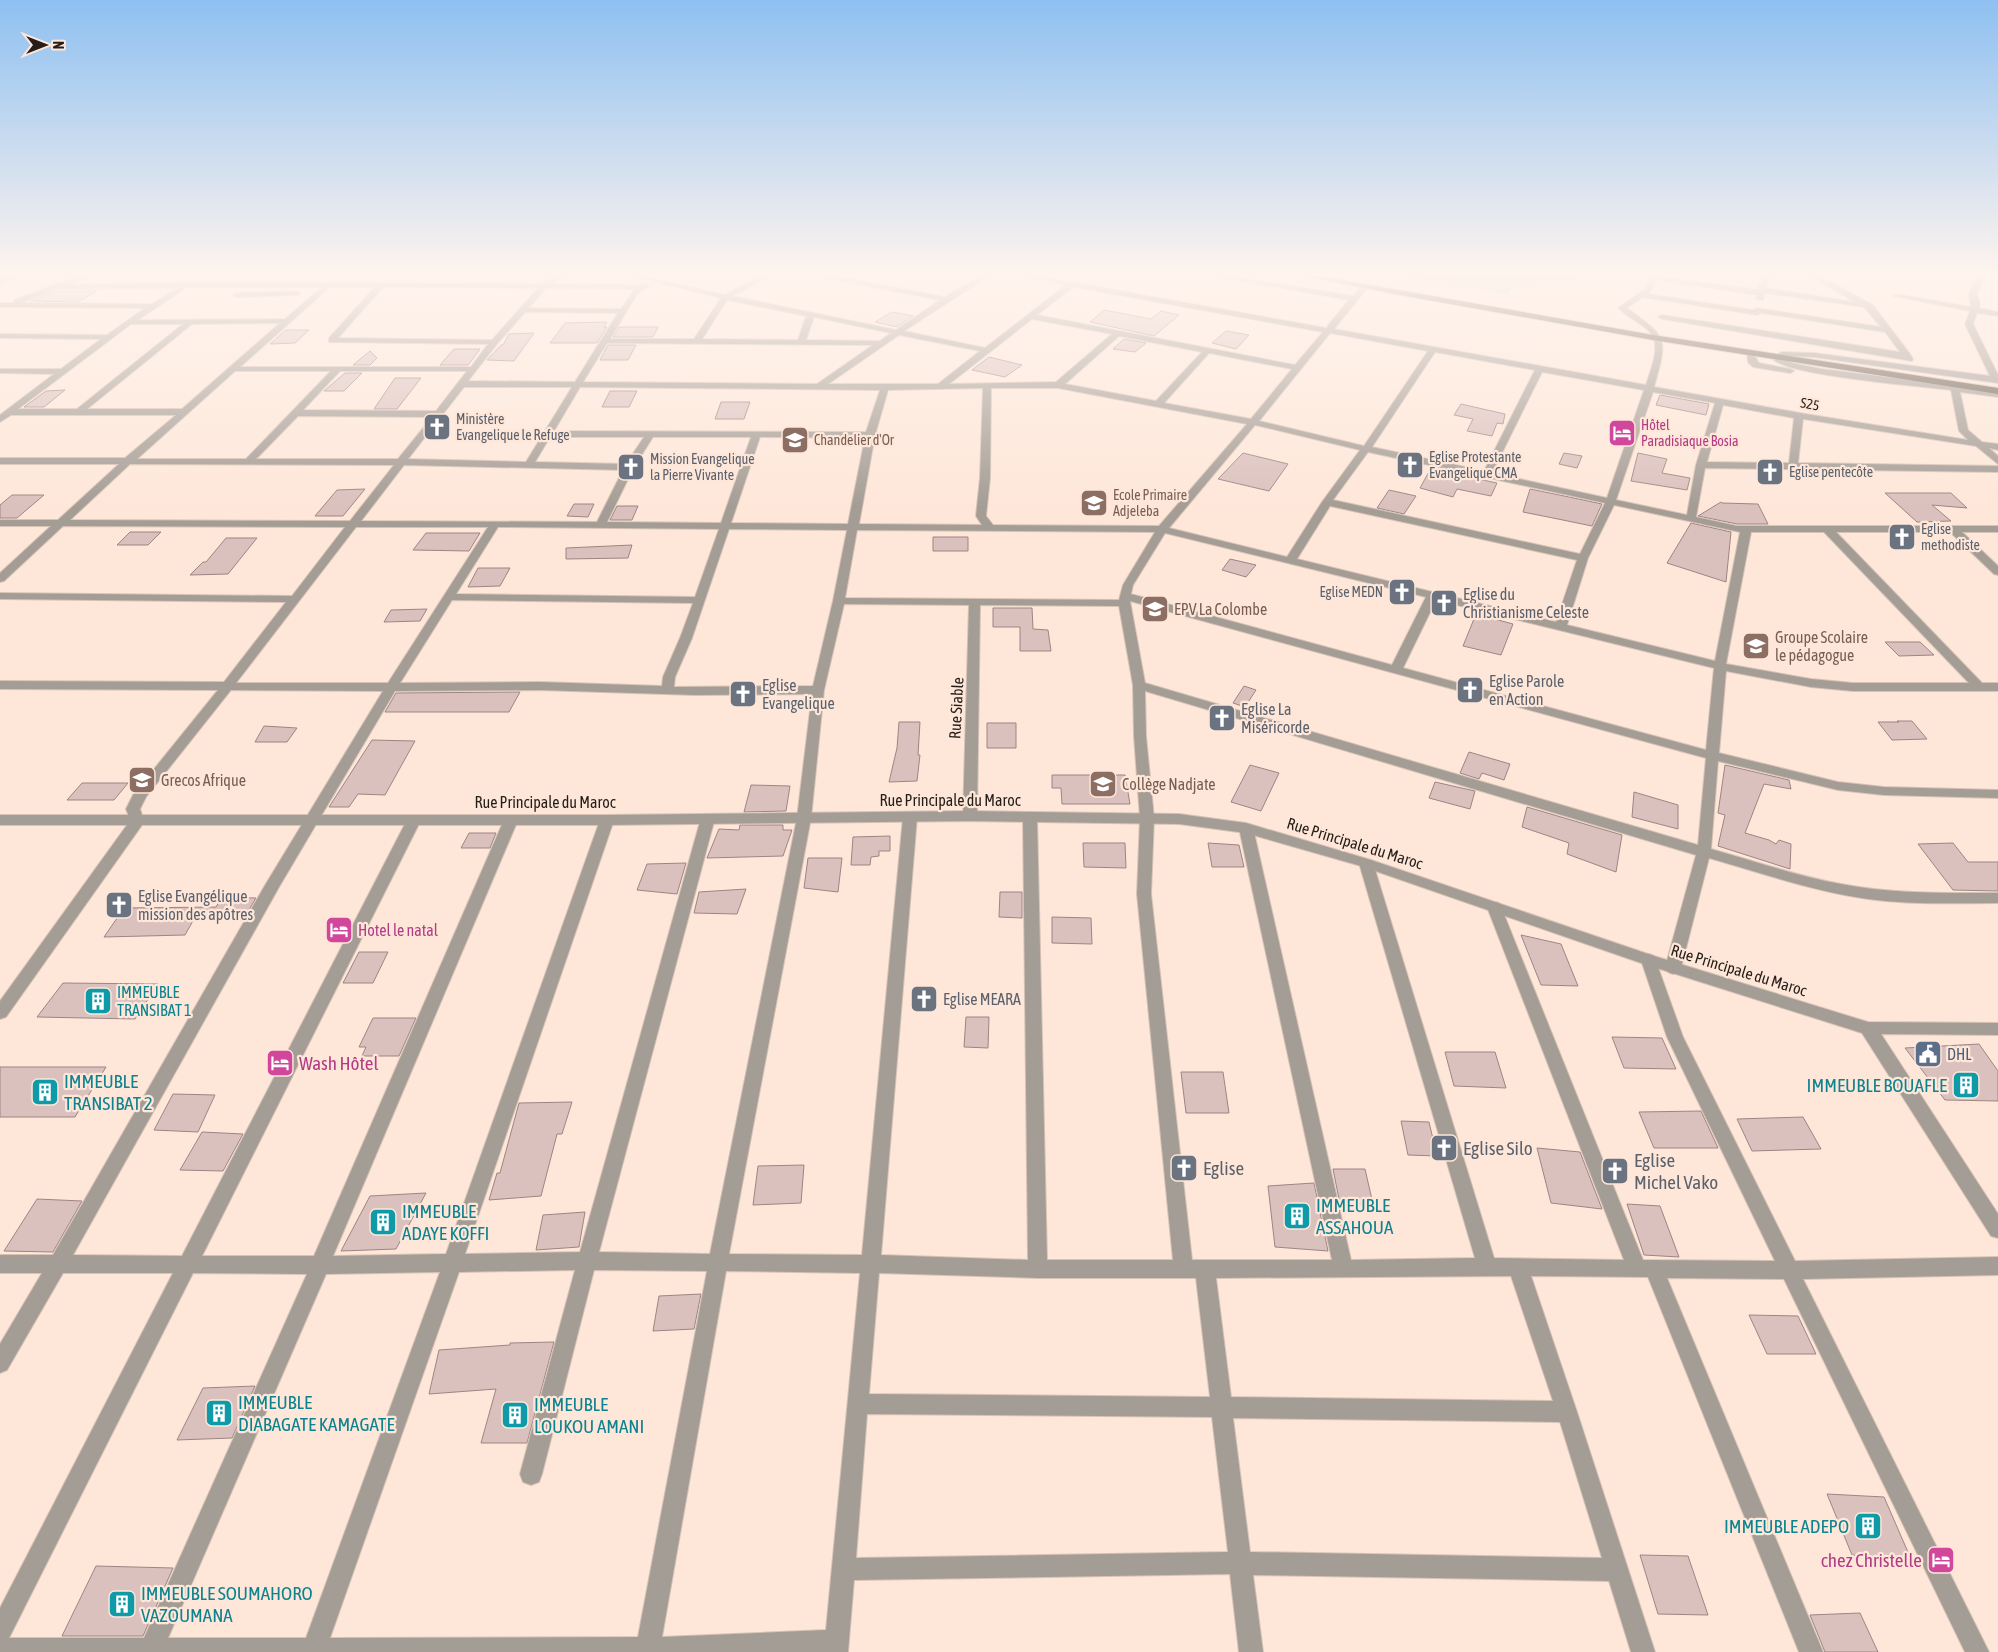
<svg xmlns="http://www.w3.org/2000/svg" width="1998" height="1652" font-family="'Asap Condensed',sans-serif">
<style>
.green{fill:#b9e0c4}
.building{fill:#dbc1be;stroke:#9e8583}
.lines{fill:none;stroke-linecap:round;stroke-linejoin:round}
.minor-casing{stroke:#d7c3b6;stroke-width:2}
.tertiary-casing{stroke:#d7c3b6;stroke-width:2}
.primary-casing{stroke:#d7c3b6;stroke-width:2}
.minor{fill:#a49d95;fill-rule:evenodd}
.tertiary{fill:#a49d95;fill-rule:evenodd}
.primary{fill:#685b4e;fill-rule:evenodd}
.labels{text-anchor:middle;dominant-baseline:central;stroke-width:4.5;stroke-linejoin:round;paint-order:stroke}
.far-street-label{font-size:14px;fill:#241d18;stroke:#fee7d9}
.far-worship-label{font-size:14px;fill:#5b616d;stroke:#fee7d9;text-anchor:start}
.far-hotel-label{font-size:14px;fill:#b23c85;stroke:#fee7d9;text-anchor:start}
.far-education-label{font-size:14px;fill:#785e54;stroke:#fee7d9;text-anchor:start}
.worship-label{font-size:16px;fill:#5b616d;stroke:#fee7d9;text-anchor:start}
.education-label{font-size:16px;fill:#785e54;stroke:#fee7d9;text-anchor:start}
.street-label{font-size:16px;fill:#241d18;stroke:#fee7d9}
.hotel-label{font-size:16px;fill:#b23c85;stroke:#fee7d9;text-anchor:start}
.culture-label{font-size:16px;fill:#0d838f;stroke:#fee7d9;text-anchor:start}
.service-label{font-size:16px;fill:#4e5e75;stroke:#fee7d9;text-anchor:start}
.near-hotel-label{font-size:19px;fill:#b23c85;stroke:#fee7d9;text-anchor:start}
.near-culture-label{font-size:19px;fill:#0d838f;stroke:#fee7d9;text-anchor:start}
.near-worship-label{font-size:19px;fill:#5b616d;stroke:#fee7d9;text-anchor:start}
</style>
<rect width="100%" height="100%" fill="#fee7d9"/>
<path class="green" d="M1404,276H1573L1579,279L1514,286L1508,294Z"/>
<path class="building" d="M57,291H97L78,302L31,301Z
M1104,310L1151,319L1161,311L1179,315L1154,336L1090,322Z
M892,312L913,316L897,327L875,322Z
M607,322L604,327H607L597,343H550L565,323Z
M619,327H658L653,337H613Z
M286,330H309L295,343L270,344Z
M1226,331L1249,335L1236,349L1212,343Z
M534,333L514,361L487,360L501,345H503L509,334Z
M1124,339L1146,343L1135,352L1113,349Z
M608,345H636L628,360H600Z
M454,349H480L468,365H440Z
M370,351L377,358L370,365H353Z
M989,357L1022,365L1005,377L972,370Z
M345,373H362L344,391H324Z
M395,378H421L397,409H374Z
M65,390L44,407H24L46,391Z
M610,391H637L629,407H602Z
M1660,395L1709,404L1706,415L1656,405Z
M721,402H750L744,419H715Z
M1461,404L1505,414L1503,424L1497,423L1492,436L1467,431L1473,419L1454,415Z
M1243,453L1288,464L1269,491L1218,479Z
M1564,453L1582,456L1577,468L1559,464Z
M1638,453L1667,459L1662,473L1690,478L1687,490L1631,481Z
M1431,468L1464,476L1497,483L1491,496L1457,489L1453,497L1420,488Z
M365,489L343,516H315L337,490Z
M1530,489L1569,497L1602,504L1592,526L1553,518L1523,512Z
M1389,490L1416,496L1404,514L1377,508Z
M1885,493H1951L1967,508L1932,505L1951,521L1917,522Z
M12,495H44L17,518H0V505Z
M1721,502L1722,503L1758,504L1768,524H1737L1698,516Z
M574,504H594L588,517L567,516Z
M617,506H638L632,520H610Z
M1691,523L1731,532L1726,582L1667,563Z
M130,532H161L148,545H117Z
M426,533H480L469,551L413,550Z
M933,537H968V551H933Z
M226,538H257L228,574L190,575L203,562H206Z
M632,545L628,558L566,559V548Z
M1230,559L1256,565L1246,577L1222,570Z
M478,568H510L500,586L468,587Z
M993,608H1032L1033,629L1048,630L1051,651H1020V627H993Z
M427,609L420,621L384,622L391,610Z
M1476,614L1513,624L1501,655L1463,646Z
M1885,642H1920L1934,655L1899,656Z
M1244,686L1256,690L1245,707L1233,703Z
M520,692L509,712H385L396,693Z
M1897,721H1912L1927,739L1892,740L1878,722H1899Z
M899,722H920L918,755H920L917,781L889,782L897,748Z
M987,723H1016V748H987Z
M264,726L297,728L287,742H255Z
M372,740L415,741L385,795L358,794L349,807H329Z
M1469,752L1510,764L1504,780L1482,773L1479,779L1460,773Z
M1250,765L1279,773L1261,811L1231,802Z
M1725,765L1789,780L1791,789L1764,784L1745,833L1769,840L1776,844L1779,840L1791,844L1790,869L1718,846L1725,815L1718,813Z
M1052,775H1125L1130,804H1062L1061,788H1052Z
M1435,782L1475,791L1470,809L1429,798Z
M82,783H128L114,800H67Z
M751,785L790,786L786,811L744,812Z
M1634,792L1678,805V829L1632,817Z
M1527,807L1622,835L1616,872L1567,854L1569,843L1522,827Z
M740,825H783V830H792L783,856L707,858L719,829L739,830Z
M469,833H496L490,848H461Z
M890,836V851H879V856L871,857L870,865H851L853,837Z
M1083,843H1125L1126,868L1084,867Z
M1208,843L1239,845L1244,867H1212Z
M1953,843L1968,862H1998V891L1953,890L1918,844Z
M808,858H842L838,892L804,888Z
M686,863L677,894L637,890L647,864Z
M746,889L737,914L694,913L699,892Z
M1000,892H1022V918L999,917Z
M222,897L256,898L243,920L194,919L185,935L104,937L124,908L216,907Z
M1052,917L1091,918L1092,944L1052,943Z
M1521,935L1561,944L1578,986L1541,985Z
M359,952H388L373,983H343Z
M63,983L158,984L135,1019L37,1017Z
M966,1017H989L988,1048L964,1047Z
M373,1018H416L399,1056H362L366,1047H359Z
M1612,1037L1662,1038L1676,1069L1624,1068Z
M1979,1044L1998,1071V1101L1945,1100L1905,1048Z
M1445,1052H1495L1506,1088L1454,1086Z
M0,1067H106L75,1117H0Z
M1181,1072H1223L1229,1113H1186Z
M173,1094L215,1095L198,1132L154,1130Z
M572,1102L562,1134H557L541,1196L489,1200L497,1173H500L519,1103Z
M1701,1111L1718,1148H1654L1639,1112Z
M1803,1117L1821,1149L1752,1151L1737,1119Z
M1401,1121L1429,1122L1437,1156L1408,1155Z
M202,1132L243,1134L223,1171L180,1170Z
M1537,1148L1580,1152L1602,1209L1551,1203Z
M804,1165L801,1203L753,1205L758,1166Z
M1333,1169H1365L1373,1204H1340Z
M1314,1183L1328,1251L1275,1247L1268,1186Z
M426,1193L396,1249L341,1251L370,1196Z
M37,1199L82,1201L53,1252L4,1251Z
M1627,1204L1660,1206L1679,1257L1644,1255Z
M585,1212L579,1247L536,1250L543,1215Z
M701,1294L694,1329L653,1331L659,1296Z
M1749,1315L1798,1316L1816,1354H1767Z
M554,1342L527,1443H481L496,1389L429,1394L439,1350L510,1345V1343Z
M255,1386L232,1438L177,1440L203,1388Z
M1827,1494L1884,1497L1911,1559L1852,1555Z
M1640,1555L1688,1556L1708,1615L1658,1614Z
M96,1566L173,1568L143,1636H62Z
M1860,1613L1878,1652H1825L1810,1615Z"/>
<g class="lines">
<g class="minor-casing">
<path id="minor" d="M10,276H20L0,284V280Z
M79,276H89L69,285L187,282L542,284L555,276H564L552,284L641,285L646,283L650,285L637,294L610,339H694L721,298L630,276H643L724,295L762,276H771L732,296L896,330L940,300L825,278L821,276H836L945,297L980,276H989L904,331L985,348L1066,285L1023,276H1038L1326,328L1349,300L1213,276H1229L1353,296L1365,284L1369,286L1334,329L1646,385C1650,371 1662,346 1650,332C1641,323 1627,317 1618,308L1645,289L1653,276L1758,290L1762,276H1770L1766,288L1855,302L1810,276H1819L1873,305L1910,354L1913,359L1912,361L1662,319L1658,317L1662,315L1900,352L1885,332L1761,313L1757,315L1643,297L1627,308C1668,338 1668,337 1654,387L1806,414L1968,440L1959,431L1951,390C1919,386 1793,376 1774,360L1778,358L1797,364L1822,369L1998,391V397L1960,392L1968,430L1982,442L1998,444V450L1989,448L1998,456V464L1976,446L1803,419L1798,463L1998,466V472L1705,468L1696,517L1737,526H1998V532H1962L1998,566V575L1994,574L1950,532H1836L1982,683H1998V691H1853L1811,687L1726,671L1719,753L1838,782L1884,787L1998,790V798L1884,795L1838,790L1718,761L1711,849C1754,861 1797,876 1841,884C1892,894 1946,893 1998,893V903C1955,903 1911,905 1868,899C1815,892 1762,873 1709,858L1681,968L1678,972L1673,974L1668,972L1665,968L1696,855L1145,691L1146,736L1154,818L1151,894L1192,1260H1332L1239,828L1241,825H1251L1253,828L1351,1260L1475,1258L1359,863L1361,860H1371L1373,863L1494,1258L1624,1260L1487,907L1489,903L1494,902L1499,903L1501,907L1643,1260L1775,1261L1667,1037L1641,960L1644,956L1649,954L1654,956L1683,1037L1795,1261L1998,1257V1275L1803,1279L1989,1652H1965L1784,1279L1667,1278L1823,1652H1799L1648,1277L1531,1276L1577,1412L1655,1652H1631L1609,1581L1253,1575L1263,1652H1239L1230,1574L854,1580L848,1652H0V1608L173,1273H63L7,1370L0,1373V1344L42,1273H0V1255H53L264,887L383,691L231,690L146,797L140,809L144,821L142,824H132L126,809L133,795L218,690L0,689V681L224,682L286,602L0,599V593L292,596L345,527L63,526L4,581L0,582V573L51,526H0V520H58L119,464H0V458H125L176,415H11L0,422V415L54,374L0,373V369H61L101,339L0,338V334L107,335L145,308L0,307V303H14V300ZM1658,280L1757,295L1756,298L1760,300H1763L1765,293L1864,307L1881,327L1757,308L1753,310L1648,294ZM187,287H322L285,319L138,320ZM330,287H375L329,338V342L488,344L471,367H240ZM383,287L538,288L492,340L338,338ZM1073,287L1323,332L1295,365L1037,315ZM177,288L152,304L21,303L57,289ZM546,288L635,289L621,309L529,308ZM727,300L806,316L798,340L702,339ZM525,312L618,313L575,382L468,381L497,344ZM814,317L891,333L880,341L806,340ZM1032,319L1112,334L1056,382L949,384ZM280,323L182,409H87L192,324ZM131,324H183L77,409H18ZM1330,333L1428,351L1364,446L1259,421ZM899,335L980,351L938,384H828ZM1119,336L1202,352L1156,401L1065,384ZM607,343L873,345L817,384L583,382ZM1435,352L1535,370L1484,471L1372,447ZM1209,353L1292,369L1251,419L1164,403ZM235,371H331L246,459H137ZM340,371H467L436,411L303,410ZM1542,372L1644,390L1607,498L1492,473ZM464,387H572L526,462L408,459ZM580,387L880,390L866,432L554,431ZM983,388L980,478L976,516L982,525L859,524L875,435L888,390ZM991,388H1058L1247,424L1159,526L993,525L986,516L990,478ZM1653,392L1715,403L1696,465L1687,515L1616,500ZM1723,405L1794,418L1789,463L1707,462ZM298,416L432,417L398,459H256ZM1255,425L1360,450L1322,502L1287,557L1169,528ZM550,437H644L626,464L535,462ZM653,437H751L721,523L607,522L634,467ZM760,437L865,438L848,524L731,523ZM1368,452L1605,503L1580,554L1333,500ZM130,464L394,465L350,521L70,520ZM404,465L623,470L597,522L361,521ZM1614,505L1740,532L1715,661L1567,625L1588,558ZM1330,506L1577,560L1556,622L1297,559ZM356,527H488L388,683H236ZM498,527L719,529L695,597L456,594ZM729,529L847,530L833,601L813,686L674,687L675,677L692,638ZM857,530L1155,532L1123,585L1119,600L845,598ZM1751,532H1824L1969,683H1853L1811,679L1726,664ZM1165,533L1426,597L1392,665L1131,594L1133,585ZM452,600L693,603L680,638L663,677L662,686L540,682L400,683ZM1436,600L1714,668L1706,750L1403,668ZM1130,601L1706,758L1698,845L1145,683ZM844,604L969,605L963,816L965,819H975L977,816L980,605L1119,606L1133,685L1134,736L1140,818L1137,894L1173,1260H1047L1037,817L1035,814H1025L1023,817L1028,1260L881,1255L917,817L915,814H905L903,817L862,1255L729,1254L811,818L824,690ZM540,690L695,695L812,694L797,818L710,1254L599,1252L715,818L713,815H703L701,818L580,1252L465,1254L614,820L612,817H602L600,820L446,1254L333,1256L518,820L516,817H506L504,820L314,1256H202L421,820L419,817H409L407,820L182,1256L73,1255L279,887L395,691ZM575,1270L520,1474L523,1482L531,1485L539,1482L542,1474L594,1270L707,1271L638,1637L330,1638L459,1272ZM726,1271L860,1273L826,1630L662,1637ZM440,1272L306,1638H168L326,1274ZM193,1273L307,1274L144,1638H9ZM879,1273L1038,1278H1196L1210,1397L869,1394ZM1511,1276L1553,1401L1231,1397L1216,1278ZM867,1414L1212,1417L1228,1552L856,1558ZM1233,1418L1560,1422L1602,1558L1250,1552Z
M1977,276H1985L1977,294L1980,305L1979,308L1998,312V316L1977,313L1973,324L1998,375V383L1814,357L1782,356L1778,354L1782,352L1814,353L1990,376L1965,324L1970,311L1893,296L1897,294L1971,307L1969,294Z
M296,291L300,293L299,295L236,297L232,295L236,293Z
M1747,353H1753L1759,363L1790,369L1794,371L1790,373L1753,367L1748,362Z"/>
</g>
<g class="tertiary-casing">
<path id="tertiary" d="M970,811L1179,814L1246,823L1371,860L1654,956L1868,1022L1998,1023V1035L1881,1034L1998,1214V1238L1991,1236L1862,1033L1644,964L1361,866L1246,833L1179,824L970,821L607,825H142L6,1017L0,1019V1001L127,825H0V815H607Z"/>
</g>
<g class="primary-casing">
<path id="primary" d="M1304,276H1319L1653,335L1998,388V394L1653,340L1394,294Z"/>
</g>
<use href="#minor" class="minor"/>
<use href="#tertiary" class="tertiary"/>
<use href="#primary" class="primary"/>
</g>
<linearGradient id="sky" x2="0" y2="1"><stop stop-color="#8ec0f1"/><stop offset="0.54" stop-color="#fff4ee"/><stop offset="1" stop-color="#fff4ee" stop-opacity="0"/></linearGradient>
<rect width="1998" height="507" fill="url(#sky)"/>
<defs>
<g id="church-square" transform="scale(1.4375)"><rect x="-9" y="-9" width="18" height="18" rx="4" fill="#6b7280" stroke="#fee7d9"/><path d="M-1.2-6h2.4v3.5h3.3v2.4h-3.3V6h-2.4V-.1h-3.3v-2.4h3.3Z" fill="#fff"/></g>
<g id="hotel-square" transform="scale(1.4375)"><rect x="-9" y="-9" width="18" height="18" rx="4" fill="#d1479c" stroke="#fee7d9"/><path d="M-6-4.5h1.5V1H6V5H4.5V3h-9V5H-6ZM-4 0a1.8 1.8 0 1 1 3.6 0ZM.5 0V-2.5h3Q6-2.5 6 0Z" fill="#fff"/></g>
<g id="school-square" transform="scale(1.4375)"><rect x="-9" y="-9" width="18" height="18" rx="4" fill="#8d6e63" stroke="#fee7d9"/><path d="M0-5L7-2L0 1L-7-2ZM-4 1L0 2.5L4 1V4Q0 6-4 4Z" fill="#fff"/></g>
<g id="university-square" transform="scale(1.4375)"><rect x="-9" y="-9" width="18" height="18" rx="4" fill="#8d6e63" stroke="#fee7d9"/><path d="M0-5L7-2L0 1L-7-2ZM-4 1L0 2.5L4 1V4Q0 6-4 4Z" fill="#fff"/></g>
<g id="building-square" transform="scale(1.4375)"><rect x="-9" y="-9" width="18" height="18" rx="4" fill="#0f9aa8" stroke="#fee7d9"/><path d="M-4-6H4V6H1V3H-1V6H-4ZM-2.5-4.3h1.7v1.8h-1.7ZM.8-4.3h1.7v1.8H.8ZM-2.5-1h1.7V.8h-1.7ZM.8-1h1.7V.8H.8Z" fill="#fff"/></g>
<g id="civic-square" transform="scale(1.4375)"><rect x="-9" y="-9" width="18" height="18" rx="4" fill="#5c6f8a" stroke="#fee7d9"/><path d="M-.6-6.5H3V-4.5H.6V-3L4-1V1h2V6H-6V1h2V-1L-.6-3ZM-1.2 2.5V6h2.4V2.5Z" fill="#fff"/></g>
</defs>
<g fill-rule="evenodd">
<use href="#church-square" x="437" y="427"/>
<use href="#hotel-square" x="1622" y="433"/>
<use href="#school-square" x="795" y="440"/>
<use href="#church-square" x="1410" y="465"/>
<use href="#church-square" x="631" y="467"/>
<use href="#church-square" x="1770" y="472"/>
<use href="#school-square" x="1094" y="503"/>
<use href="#church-square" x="1902" y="537"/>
<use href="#church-square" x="1402" y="592"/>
<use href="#church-square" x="1444" y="603"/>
<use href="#school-square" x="1155" y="609"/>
<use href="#school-square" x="1756" y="646"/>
<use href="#church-square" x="1470" y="690"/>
<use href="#church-square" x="743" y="694"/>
<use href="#church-square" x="1222" y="718"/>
<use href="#university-square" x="142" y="780"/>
<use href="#school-square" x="1103" y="784"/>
<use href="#church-square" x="119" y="905"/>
<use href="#hotel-square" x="339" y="930"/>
<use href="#church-square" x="924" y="999"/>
<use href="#building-square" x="98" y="1001"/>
<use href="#civic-square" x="1928" y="1054"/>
<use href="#hotel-square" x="280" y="1063"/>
<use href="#building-square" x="1966" y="1085"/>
<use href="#building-square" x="45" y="1092"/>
<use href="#church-square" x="1444" y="1148"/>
<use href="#church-square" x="1184" y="1168"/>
<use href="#church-square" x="1615" y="1171"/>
<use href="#building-square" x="1297" y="1216"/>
<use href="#building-square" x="383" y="1222"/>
<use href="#building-square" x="219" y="1413"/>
<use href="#building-square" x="515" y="1415"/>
<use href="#building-square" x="1868" y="1526"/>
<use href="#hotel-square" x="1941" y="1560"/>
<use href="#building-square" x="122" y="1604"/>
</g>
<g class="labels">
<g class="far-street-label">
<text transform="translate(1810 404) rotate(10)">S25</text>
</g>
<g class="far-worship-label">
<text x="456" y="419">Ministère<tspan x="456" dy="16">Evangelique le Refuge</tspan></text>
<text x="1429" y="457">Eglise Protestante<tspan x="1429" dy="16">Evangelique CMA</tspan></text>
<text x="650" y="459">Mission Evangelique<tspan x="650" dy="16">la Pierre Vivante</tspan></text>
<text x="1789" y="472">Eglise pentecôte</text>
<text x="1921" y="529">Eglise<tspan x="1921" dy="16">methodiste</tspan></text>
<text x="1383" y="592" text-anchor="end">Eglise MEDN</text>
</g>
<g class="far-hotel-label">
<text x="1641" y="425">Hôtel<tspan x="1641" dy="16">Paradisiaque Bosia</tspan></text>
</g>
<g class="far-education-label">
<text x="814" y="440">Chandelier d'Or</text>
<text x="1113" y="495">Ecole Primaire<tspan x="1113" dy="16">Adjeleba</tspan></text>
</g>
<g class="worship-label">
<text x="1463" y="594">Eglise du<tspan x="1463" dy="18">Christianisme Celeste</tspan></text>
<text x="1489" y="681">Eglise Parole<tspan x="1489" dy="18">en Action</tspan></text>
<text x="762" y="685">Eglise<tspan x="762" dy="18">Evangelique</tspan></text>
<text x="1241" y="709">Eglise La<tspan x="1241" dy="18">Miséricorde</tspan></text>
<text x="138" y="896">Eglise Evangélique<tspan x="138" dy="18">mission des apôtres</tspan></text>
<text x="943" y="999">Eglise MEARA</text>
</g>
<g class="education-label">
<text x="1174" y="609">EPV La Colombe</text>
<text x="1775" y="637">Groupe Scolaire<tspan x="1775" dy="18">le pédagogue</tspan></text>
<text x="161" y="780">Grecos Afrique</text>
<text x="1122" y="784">Collège Nadjate</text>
</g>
<g class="street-label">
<text transform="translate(956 708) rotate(-87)">Rue Siable</text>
<text x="950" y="800">Rue Principale du Maroc</text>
<text x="545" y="802">Rue Principale du Maroc</text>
<text transform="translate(1355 843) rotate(17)">Rue Principale du Maroc</text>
<text transform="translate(1739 970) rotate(17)">Rue Principale du Maroc</text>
</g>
<g class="hotel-label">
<text x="358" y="930">Hotel le natal</text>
</g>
<g class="culture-label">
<text x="117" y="992">IMMEUBLE<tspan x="117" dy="18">TRANSIBAT 1</tspan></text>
</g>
<g class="service-label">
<text x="1947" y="1054">DHL</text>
</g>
<g class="near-hotel-label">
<text x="299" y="1063">Wash Hôtel</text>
<text x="1922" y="1560" text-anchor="end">chez Christelle</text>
</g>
<g class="near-culture-label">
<text x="64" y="1081">IMMEUBLE<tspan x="64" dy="22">TRANSIBAT 2</tspan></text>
<text x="1947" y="1085" text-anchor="end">IMMEUBLE BOUAFLE</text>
<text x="1316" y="1205">IMMEUBLE<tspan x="1316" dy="22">ASSAHOUA</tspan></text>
<text x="402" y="1211">IMMEUBLE<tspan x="402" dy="22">ADAYE KOFFI</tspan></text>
<text x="238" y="1402">IMMEUBLE<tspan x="238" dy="22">DIABAGATE KAMAGATE</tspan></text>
<text x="534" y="1404">IMMEUBLE<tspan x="534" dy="22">LOUKOU AMANI</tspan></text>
<text x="1849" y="1526" text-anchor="end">IMMEUBLE ADEPO</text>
<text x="141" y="1593">IMMEUBLE SOUMAHORO<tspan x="141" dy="22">VAZOUMANA</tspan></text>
</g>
<g class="near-worship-label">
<text x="1463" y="1148">Eglise Silo</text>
<text x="1634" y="1160">Eglise<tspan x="1634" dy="22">Michel Vako</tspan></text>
<text x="1203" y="1168">Eglise</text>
</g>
</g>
<g transform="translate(45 45) rotate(90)" stroke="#fee7d9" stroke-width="4" paint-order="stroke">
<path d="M0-4L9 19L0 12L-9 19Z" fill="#241d18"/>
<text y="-8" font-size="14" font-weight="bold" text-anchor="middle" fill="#241d18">N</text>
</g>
</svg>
